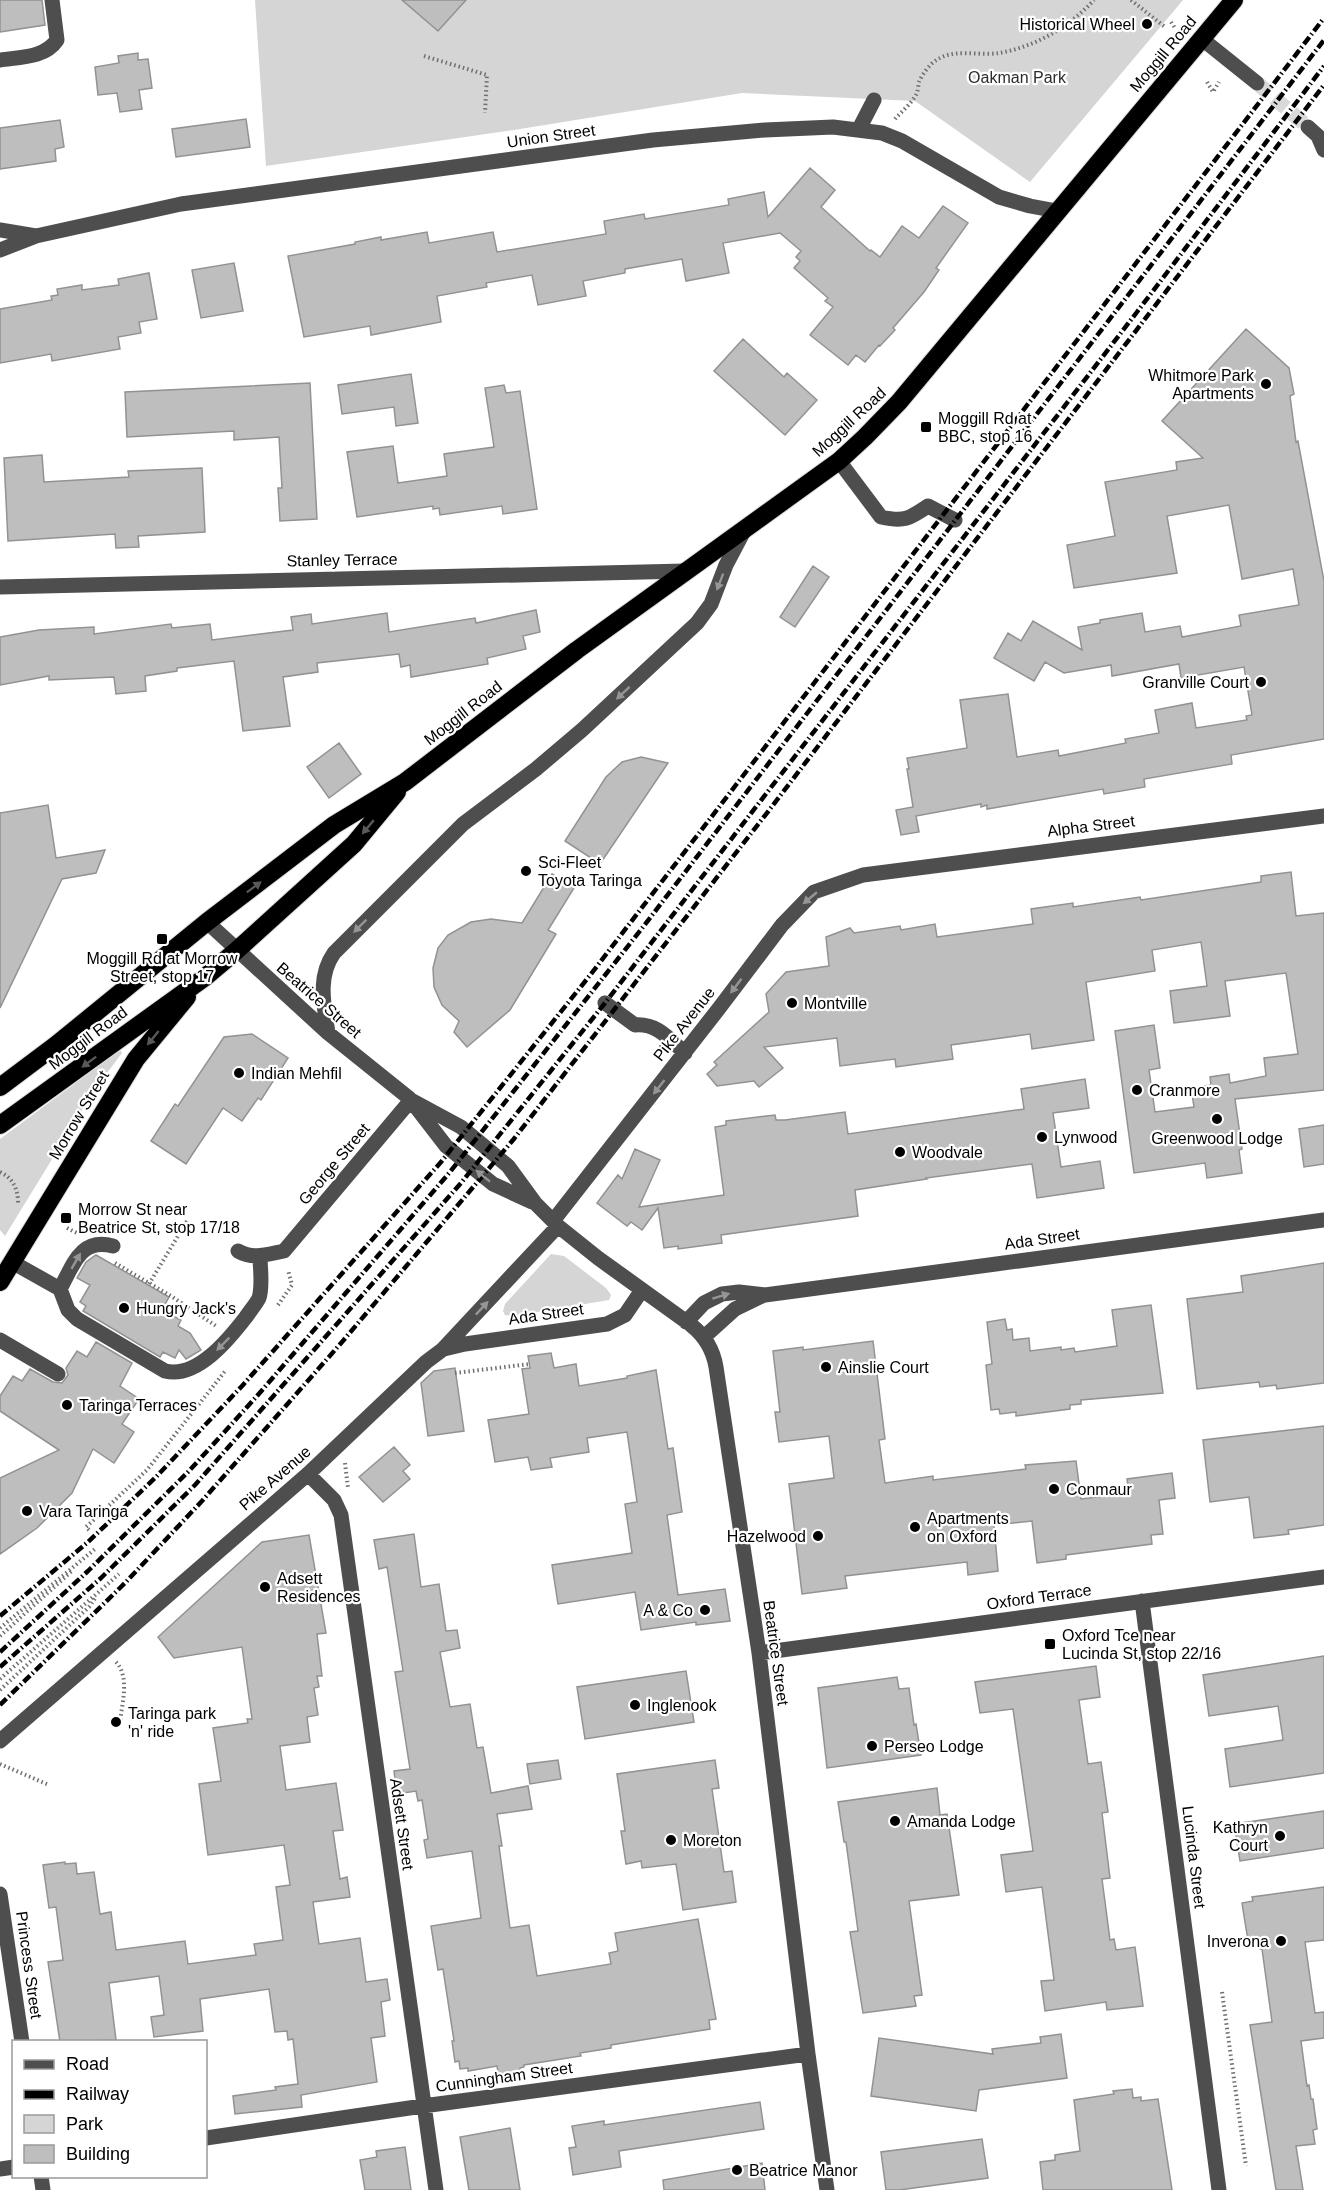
<svg xmlns="http://www.w3.org/2000/svg" width="1324" height="2190" font-family="Helvetica,sans-serif">
<style>
.green{fill:#d5d5d5}
.building{fill:#bebebe;stroke:#929292;stroke-width:1.5}
.lines{fill:none;stroke-linecap:round;stroke-linejoin:round}
.minor-tunnel{stroke:#d9d9d9;stroke-width:15;stroke-dasharray:15 8;stroke-linecap:butt}
.highway-casing{stroke:#dbdbdb;stroke-width:20}
.path{stroke:#707070;stroke-width:4;stroke-dasharray:1.5 3;stroke-linecap:butt}
.minor{stroke:#4e4e4e;stroke-width:15}
.highway{stroke:#000;stroke-width:18}
.rail{stroke:#000;stroke-width:4.5;stroke-dasharray:9 3 1.5 3;stroke-linecap:butt}
.oneway{fill:#959595}
.oneway2{fill:#595959}
.poi-dot{fill:#000;stroke:#fff;stroke-width:2}
.labels{text-anchor:middle;dominant-baseline:central;stroke-width:4.5;stroke-linejoin:round;paint-order:stroke}
.poi-label{font-size:16px;fill:#000;stroke:#fff;text-anchor:start}
.street-label{font-size:16px;fill:#000;stroke:#fff}
.park-label{font-size:16px;fill:#2c2c2c;stroke:#fff}
</style>
<rect width="100%" height="100%" fill="#fff"/>
<path class="green" d="M255,0H1183L1030,182L915,101L742,93L514,130L266,166Z
M120,1050L122,1053L95,1089L5,1236L0,1230V1139Z
M551,1254L564,1256L606,1288L611,1295L609,1300L513,1316L505,1315L503,1311L505,1304Z"/>
<path class="building" d="M0,0H42L45,25L0,32Z
M402,0H466L438,31Z
M138,53V60L148,59L152,88L139,90L142,109L120,112L117,93L98,95L95,67L119,63L118,56Z
M246,119L250,147L176,157L172,129Z
M60,120L64,147L55,149L56,161L0,169V128Z
M810,168L835,190L821,207L870,251L871,250L880,257L902,226L919,238L943,206L968,223L936,268L939,270L924,292L893,328L895,330L880,346L879,345L865,362L856,355L848,365L810,335L833,307L825,301L828,298L794,268L800,261L796,257L801,251L780,233L723,243L729,273L686,281L682,259L625,269V273L583,281L586,296L538,305L532,275L486,283L487,287L437,296L441,322L371,335L370,326L304,337L288,256L355,244V242L381,237V240L427,232L429,243L493,232L497,252L606,234L604,221L644,214L645,219L729,205L728,199L764,192L768,217Z
M234,263L243,311L201,318L192,270Z
M149,273L157,319L139,322L141,333L118,337L120,349L52,361L51,354L0,363V309L52,300L51,296L58,295L57,289L82,285V290L119,285L118,279Z
M1246,329L1289,368L1294,394L1290,396L1296,442L1298,441L1324,581V739L1231,755L1232,764L1144,779L1145,787L1104,794L1103,789L987,809V805L981,807V804L916,816L919,832L901,835L896,810L913,807L907,769H909L907,758L967,748L960,700L1008,694L1017,757L1058,750L1059,756L1126,743L1125,739L1159,733L1155,710L1192,703L1196,728L1247,720L1246,716L1252,715L1244,667L1181,678L1179,664L1112,676L1111,665L1064,673L1045,662L1034,681L994,658L1008,633L1021,641L1033,621L1082,650L1078,627L1100,623V620L1142,613L1145,632L1180,626L1182,637L1241,626L1239,615L1299,605L1293,569L1242,579L1229,505L1167,516L1177,573L1074,588L1067,545L1115,536L1105,482L1177,470L1176,462L1203,458L1162,421Z
M743,339L784,377L787,373L817,400L785,435L714,371Z
M411,374L418,423L396,426L394,407L342,414L338,385Z
M310,383L317,519L280,521L278,488H282L279,437L234,440V431L127,437L125,392Z
M504,385L506,393L520,391L537,509L503,514L502,506L440,515L439,508L433,509V506L357,517L347,452L393,446L398,483L447,476L444,454L494,447L485,388Z
M42,455L44,482L129,477L128,471L202,468L205,532L138,536L139,547L116,548L115,534L8,541L4,458Z
M813,566L829,577L795,627L780,617Z
M536,610L540,632L523,636L526,649L487,658L488,664L411,677L410,665L401,667L399,654L317,663L318,672L283,677L290,726L243,731L234,661L177,668V671L145,676L146,691L116,694L114,677L49,680V676L0,685V637L39,630L94,627V634L171,624L172,628L210,624L212,640L293,630L291,617L311,614L312,624L387,613L389,632L475,618L476,623Z
M339,743L361,774L329,798L307,767Z
M641,757L668,763L600,864L565,841L606,777L622,762Z
M48,805L56,858L105,850L96,873L62,879L0,1008V813Z
M1291,872L1296,916L1324,913V1090L1235,1099L1242,1149L1239,1150L1242,1173L1207,1178L1205,1163L1134,1173L1115,1031L1154,1025L1160,1068L1149,1070L1155,1112L1194,1107L1191,1088L1211,1085L1210,1077L1229,1074L1230,1083L1266,1076L1264,1058L1298,1054L1286,973L1225,981L1230,1016L1174,1023L1170,991L1207,986L1201,942L1152,950L1155,971L1086,982L1094,1040L1032,1049L1030,1034L951,1045L953,1059L896,1067L895,1059L840,1066L837,1038L764,1047L783,1068L759,1087L754,1081L717,1086L707,1074L717,1065L714,1062L769,1012L766,994L786,972L829,966L826,937L850,928L854,933L900,926L901,930L935,924L937,937L1033,924L1031,909L1073,903V907L1140,897L1141,900L1261,882V876Z
M552,874L574,888L548,930L556,934L510,1010L467,1047L454,1032L459,1021L442,1005L434,987L433,968L438,948L448,935L471,922L491,919L522,923Z
M252,1034L288,1058L261,1100L258,1098L242,1121L223,1108L186,1164L151,1141L175,1104L178,1106L224,1037Z
M1085,1079L1089,1108L1053,1113L1061,1167L1100,1161L1104,1188L1037,1198L1032,1164L926,1178L927,1179L855,1190L858,1216L721,1235L722,1243L678,1249V1246L664,1248L658,1208L642,1230L631,1222L627,1226L597,1203L618,1175L622,1179L635,1149L660,1160L639,1207L724,1195L715,1127L726,1125V1121L775,1115L776,1120H785L845,1112L848,1134L1024,1109L1021,1089Z
M1324,1125V1164L1304,1167L1299,1129Z
M96,1255L169,1297L162,1310L181,1320L178,1326L190,1333L201,1350L186,1359L179,1350L175,1358L163,1352L160,1357L83,1311L86,1306L80,1302L90,1285L77,1278L86,1262Z
M1324,1263V1383L1277,1389L1276,1385L1260,1387L1259,1382L1197,1389L1187,1299L1243,1292L1241,1276Z
M1151,1305L1163,1393L1081,1400V1404L1070,1405V1409L1016,1416V1412L1000,1414L999,1409L991,1410L986,1365L992,1364L987,1322L1005,1319L1007,1330L1012,1329L1013,1340L1029,1338L1030,1351L1061,1347V1350L1074,1348L1075,1352L1117,1346L1112,1310Z
M873,1341L885,1439L879,1440L885,1483L933,1476V1480L1026,1469L1025,1465L1076,1461L1081,1499L1129,1493L1127,1479L1172,1473L1175,1498L1159,1500L1163,1534L1151,1535L1152,1544L1066,1555V1559L1037,1563L1032,1521L994,1525L998,1571L968,1575L967,1562L845,1576L847,1588L802,1594L789,1484L834,1478L829,1436L779,1442L775,1412H780L773,1351L803,1347V1350Z
M96,1342L132,1363L120,1386L139,1399L122,1424L134,1432L114,1463L93,1449L72,1493L37,1528L0,1554V1478L59,1450L0,1411V1396L13,1376L22,1381L30,1369L53,1382L62,1383L68,1375L66,1368L77,1351L87,1357Z
M551,1353L554,1368L576,1364L579,1386L627,1378V1376L656,1370L668,1449L673,1448L682,1512L667,1515L678,1595L725,1589L730,1621L696,1625V1622L641,1630L635,1592L558,1604L552,1565L632,1553L625,1504L637,1502L627,1432L587,1438L589,1452L550,1458L552,1467L531,1470L528,1457L495,1462L488,1420L529,1414L522,1369L530,1368L528,1356Z
M455,1368L464,1431L428,1436L421,1383L434,1371Z
M1324,1426V1525L1288,1530L1289,1534L1254,1538L1249,1497L1210,1502L1203,1440Z
M394,1447L410,1465L403,1471L410,1479L383,1502L359,1477Z
M414,1534L421,1587L439,1584L446,1631L457,1630L460,1648L440,1652L450,1707L470,1704L477,1748L483,1747L491,1793L528,1786L532,1809L497,1814L502,1846H499L510,1928L529,1925L537,1976L611,1964L609,1953L618,1951L615,1933L698,1919L716,2019L709,2020L710,2029L611,2045V2048L580,2053L581,2056L524,2065V2067L520,2068L521,2076L499,2079L497,2066L468,2071V2068L460,2069L459,2061L455,2062L452,2041H454L443,1969L438,1970L431,1926L481,1918L472,1851L427,1858L424,1840L428,1839L422,1800L418,1801L416,1791L397,1794L394,1771L410,1769L395,1672L403,1671L387,1567L379,1569L374,1540Z
M309,1535L326,1633L317,1634L322,1676H317L319,1687L314,1688L318,1715L307,1717L310,1742L280,1746L286,1790L336,1783L343,1830L333,1831L340,1879L347,1877L350,1897L313,1902L319,1944L360,1938L366,1982L387,1979L390,2000L381,2002L385,2036L371,2038L377,2082L301,2095L302,2107L235,2114L233,2096L276,2090L275,2087L298,2084L293,2039L288,2040L287,2031L275,2032L269,1989L200,1999L203,2031L154,2037L151,2017L164,2015L159,1976L109,1983L116,2040L60,2042L48,1962L63,1960L56,1907L49,1908L43,1865L65,1862V1864L76,1863L77,1874L94,1872L100,1914L111,1912L116,1950L185,1941L188,1964L256,1955L254,1944L283,1940L276,1887L290,1885L284,1845L208,1855L199,1784L221,1781L213,1728L248,1723L247,1719H252L242,1647L174,1658L158,1637L262,1542Z
M1324,1656V1773L1230,1787L1225,1749L1283,1740L1278,1706L1209,1716L1203,1675Z
M1096,1666L1100,1697L1079,1700L1088,1764L1101,1762L1108,1812L1102,1813L1110,1878L1102,1879L1110,1940L1114,1939L1116,1950L1135,1947L1143,2006L1107,2010L1106,2002L1045,2011L1041,1981L1054,1980L1042,1887L1006,1892L1001,1855L1033,1851L1013,1709L980,1713L975,1682Z
M686,1671L694,1722L585,1739L577,1687Z
M897,1677L899,1689L909,1688L914,1725L916,1724L921,1755L827,1768L818,1688Z
M558,1760L561,1779L530,1784L527,1764Z
M715,1760L719,1788L712,1789L724,1872L732,1871L736,1902L683,1910L676,1864L642,1868L641,1861L626,1864L621,1831H625L617,1774Z
M937,1788L940,1815L947,1814L959,1895L909,1901L922,1995L914,1996L916,2006L863,2013L850,1932L858,1931L846,1842H844L838,1802Z
M1324,1811V1848L1240,1861L1234,1824Z
M1324,1887V1940L1305,1942L1315,2013L1324,2012V2038L1301,2041L1307,2086L1309,2085L1311,2099H1313L1317,2129L1313,2130L1315,2144L1296,2146L1303,2190H1276L1250,2025L1272,2022L1262,1949H1260V1946L1249,1947L1242,1903L1253,1901L1252,1897Z
M1061,2034L1067,2078L979,2090L976,2111L871,2096L879,2038L993,2054L992,2049L1041,2043L1040,2037Z
M1132,2089L1133,2098L1141,2097V2101L1158,2099L1172,2190H1043L1040,2162L1055,2160V2155L1080,2151L1074,2100L1114,2094L1113,2091Z
M760,2102L764,2129L619,2151L621,2167L573,2175L569,2148L576,2147L572,2126L604,2121V2125Z
M510,2128L520,2190H469L460,2137Z
M982,2139L988,2178L899,2190H886L881,2152Z
M405,2147L411,2190H365L360,2160L377,2157L376,2151Z
M762,2163L765,2190H664L663,2180Z"/>
<g class="lines">
<path class="minor-tunnel" d="M1257,83L1308,127"/>
<g class="highway-casing">
<path id="highway" d="M0,1087L56,1045L207,922L334,825L405,782L577,650L839,461L865,437L899,402L1234,0
M0,1125L204,978L236,951L354,844L397,792
M0,1282L136,1059L187,997"/>
</g>
<path class="path" d="M1131,0L1165,27
M1171,22L1175,28
M424,56L487,75L485,113
M1207,82L1213,92L1219,82
M895,119C901,112 911,104 916,95C918,92 918,86 919,82C923,73 931,62 940,58C957,49 980,56 999,53C1035,47 1069,27 1094,0
M0,1172C13,1178 18,1189 18,1203
M67,1228L77,1233
M115,1263L171,1296L216,1326
M149,1284L187,1221
M278,1305L292,1285L288,1270
M455,1373L530,1364
M345,1463L348,1488
M89,1530L86,1527L147,1470L226,1370
M0,1628L95,1549
M0,1636L73,1570
M116,1662C130,1677 122,1703 120,1722
M0,1679L119,1574
M0,1690L89,1607L96,1597
M0,1764L49,1785
M1222,1992L1246,2166"/>
<path class="minor" d="M1202,39L1257,83
M0,60C20,57 45,58 57,40L52,0
M1308,127L1318,136L1324,150
M859,129L874,100
M0,230L36,236
M0,250L36,236L181,204L653,140L765,130L833,127L882,133L902,141L999,197L1030,206L1057,211
M839,461L881,517C904,522 909,519 928,506L955,520
M0,587L685,571
M207,922L328,1033L409,1098L446,1146L493,1184L532,1202
M605,1003L635,1025C657,1023 669,1039 685,1053
M328,1033C324,1005 317,977 334,953L463,824L536,769L582,730L697,623L711,604L726,565L745,529
M411,1100L461,1127L508,1166L535,1203L558,1226L598,1258L691,1325C705,1336 713,1349 716,1367L759,1653L808,2054L827,2190
M553,1221L720,1007L782,925L814,892L863,875L1324,816
M113,1246C80,1237 73,1266 60,1289L68,1310L77,1319L165,1371C197,1379 229,1339 246,1317C250,1311 256,1304 259,1298C263,1286 260,1268 260,1256
M238,1251C253,1260 268,1254 284,1251L411,1100
M12,1262L60,1289
M686,1322L704,1303L722,1294L739,1292L765,1295L1324,1220
M704,1337L735,1309L762,1296
M0,1340L58,1374
M444,1349L465,1344L607,1324L625,1315L642,1290
M308,1474L334,1500L341,1515L436,2190
M1142,1601L1219,2190
M759,1653L1324,1577
M0,1741L308,1474L426,1362L442,1350L558,1226
M0,1894L22,2042
M206,2138L423,2106L808,2054
M0,2169L14,2167
M41,2176L43,2190"/>
<use href="#highway" class="highway"/>
<path class="rail" d="M0,1616L88,1542L156,1477L242,1386L441,1162L591,974L1324,18
M0,1652L88,1571L189,1471L257,1396L450,1172L643,927L1324,40
M0,1667L101,1578L195,1485L461,1183L605,1003L1137,312L1324,66
M0,1705L125,1583L202,1501L342,1342L513,1140L770,809L1324,85"/>
</g>
<defs><path id="oneway-solid" d="M-6-.8H1V-3.2L6.5 0L1 3.2V.8H-6Z" transform="scale(1.5)"/></defs>
<g class="oneway">
<use href="#oneway-solid" transform="translate(720 582) rotate(111)"/>
<use href="#oneway-solid" transform="translate(623 693) rotate(137)"/>
<use href="#oneway-solid" transform="translate(810 898) rotate(140)"/>
<use href="#oneway-solid" transform="translate(360 926) rotate(135)"/>
<use href="#oneway-solid" transform="translate(736 986) rotate(127)"/>
<use href="#oneway-solid" transform="translate(659 1087) rotate(128)"/>
<use href="#oneway-solid" transform="translate(483 1176) rotate(-141)"/>
<use href="#oneway-solid" transform="translate(76 1261) rotate(-60)"/>
<use href="#oneway-solid" transform="translate(721 1296) rotate(-17)"/>
<use href="#oneway-solid" transform="translate(482 1308) rotate(-47)"/>
<use href="#oneway-solid" transform="translate(223 1344) rotate(135)"/>
</g>
<g class="oneway2">
<use href="#oneway-solid" transform="translate(368 827) rotate(130)"/>
<use href="#oneway-solid" transform="translate(254 887) rotate(-37)"/>
<use href="#oneway-solid" transform="translate(153 1038) rotate(129)"/>
<use href="#oneway-solid" transform="translate(89 1062) rotate(143)"/>
</g>
<g class="poi-dot">
<circle cx="1147" cy="24" r="6"/>
<circle cx="1266" cy="384" r="6"/>
<rect x="920" y="421" width="12" height="12" rx="3"/>
<circle cx="1261" cy="682" r="6"/>
<circle cx="526" cy="871" r="6"/>
<rect x="156" y="933" width="12" height="12" rx="3"/>
<circle cx="792" cy="1003" r="6"/>
<circle cx="239" cy="1073" r="6"/>
<circle cx="1137" cy="1090" r="6"/>
<circle cx="1217" cy="1119" r="6"/>
<circle cx="1042" cy="1137" r="6"/>
<circle cx="900" cy="1152" r="6"/>
<rect x="60" y="1212" width="12" height="12" rx="3"/>
<circle cx="124" cy="1308" r="6"/>
<circle cx="826" cy="1367" r="6"/>
<circle cx="67" cy="1405" r="6"/>
<circle cx="1054" cy="1489" r="6"/>
<circle cx="27" cy="1511" r="6"/>
<circle cx="915" cy="1527" r="6"/>
<circle cx="818" cy="1536" r="6"/>
<circle cx="265" cy="1587" r="6"/>
<circle cx="705" cy="1610" r="6"/>
<rect x="1044" y="1638" width="12" height="12" rx="3"/>
<circle cx="635" cy="1705" r="6"/>
<circle cx="116" cy="1722" r="6"/>
<circle cx="872" cy="1746" r="6"/>
<circle cx="895" cy="1821" r="6"/>
<circle cx="1280" cy="1836" r="6"/>
<circle cx="671" cy="1840" r="6"/>
<circle cx="1281" cy="1941" r="6"/>
<circle cx="737" cy="2170" r="6"/>
</g>
<g class="labels">
<g class="poi-label">
<text x="1135" y="24" text-anchor="end">Historical Wheel</text>
<text x="1254" y="375" text-anchor="end">Whitmore Park<tspan x="1254" dy="18">Apartments</tspan></text>
<text x="938" y="418">Moggill Rd at<tspan x="938" dy="18">BBC, stop 16</tspan></text>
<text x="1249" y="682" text-anchor="end">Granville Court</text>
<text x="538" y="862">Sci-Fleet<tspan x="538" dy="18">Toyota Taringa</tspan></text>
<text x="162" y="958" text-anchor="middle">Moggill Rd at Morrow<tspan x="162" dy="18">Street, stop 17</tspan></text>
<text x="804" y="1003">Montville</text>
<text x="251" y="1073">Indian Mehfil</text>
<text x="1149" y="1090">Cranmore</text>
<text x="1054" y="1137">Lynwood</text>
<text x="1217" y="1138" text-anchor="middle">Greenwood Lodge</text>
<text x="912" y="1152">Woodvale</text>
<text x="78" y="1209">Morrow St near<tspan x="78" dy="18">Beatrice St, stop 17/18</tspan></text>
<text x="136" y="1308">Hungry Jack's</text>
<text x="838" y="1367">Ainslie Court</text>
<text x="79" y="1405">Taringa Terraces</text>
<text x="1066" y="1489">Conmaur</text>
<text x="39" y="1511">Vara Taringa</text>
<text x="927" y="1518">Apartments<tspan x="927" dy="18">on Oxford</tspan></text>
<text x="806" y="1536" text-anchor="end">Hazelwood</text>
<text x="277" y="1578">Adsett<tspan x="277" dy="18">Residences</tspan></text>
<text x="693" y="1610" text-anchor="end">A &amp; Co</text>
<text x="1062" y="1635">Oxford Tce near<tspan x="1062" dy="18">Lucinda St, stop 22/16</tspan></text>
<text x="647" y="1705">Inglenook</text>
<text x="128" y="1713">Taringa park<tspan x="128" dy="18">'n' ride</tspan></text>
<text x="884" y="1746">Perseo Lodge</text>
<text x="907" y="1821">Amanda Lodge</text>
<text x="1268" y="1827" text-anchor="end">Kathryn<tspan x="1268" dy="18">Court</tspan></text>
<text x="683" y="1840">Moreton</text>
<text x="1269" y="1941" text-anchor="end">Inverona</text>
<text x="749" y="2170">Beatrice Manor</text>
</g>
<g class="street-label">
<text transform="translate(1163 54) rotate(-50)">Moggill Road</text>
<text transform="translate(551 136) rotate(-8)">Union Street</text>
<text transform="translate(849 422) rotate(-43)">Moggill Road</text>
<text transform="translate(342 560) rotate(-1)">Stanley Terrace</text>
<text transform="translate(463 713) rotate(-38)">Moggill Road</text>
<text transform="translate(1091 826) rotate(-7)">Alpha Street</text>
<text transform="translate(319 1000) rotate(41)">Beatrice Street</text>
<text transform="translate(684 1024) rotate(-52)">Pike Avenue</text>
<text transform="translate(88 1038) rotate(-37)">Moggill Road</text>
<text transform="translate(79 1115) rotate(-59)">Morrow Street</text>
<text transform="translate(334 1164) rotate(-50)">George Street</text>
<text transform="translate(1042 1239) rotate(-8)">Ada Street</text>
<text transform="translate(546 1314) rotate(-8)">Ada Street</text>
<text transform="translate(275 1478) rotate(-41)">Pike Avenue</text>
<text transform="translate(1039 1597) rotate(-8)">Oxford Terrace</text>
<text transform="translate(776 1653) rotate(82)">Beatrice Street</text>
<text transform="translate(402 1824) rotate(82)">Adsett Street</text>
<text transform="translate(1194 1857) rotate(83)">Lucinda Street</text>
<text transform="translate(29 1965) rotate(82)">Princess Street</text>
<text transform="translate(504 2077) rotate(-8)">Cunningham Street</text>
</g>
<g class="park-label">
<text x="1017" y="77">Oakman Park</text>
</g>
</g>
<rect x="12" y="2040" width="195" height="138" fill="#ffffff" stroke="#999999" stroke-width="1.5"/>
<rect x="24" y="2060" width="30" height="9" fill="#4e4e4e" stroke="#999999" stroke-width="1.5"/>
<text x="66" y="2070" font-size="18" fill="#000000">Road</text>
<rect x="24" y="2090" width="30" height="9" fill="#000000" stroke="#999999" stroke-width="1.5"/>
<text x="66" y="2100" font-size="18" fill="#000000">Railway</text>
<rect x="24" y="2115" width="30" height="18" fill="#d5d5d5" stroke="#999999" stroke-width="1.5"/>
<text x="66" y="2130" font-size="18" fill="#000000">Park</text>
<rect x="24" y="2145" width="30" height="18" fill="#bebebe" stroke="#999999" stroke-width="1.5"/>
<text x="66" y="2160" font-size="18" fill="#000000">Building</text>
</svg>
